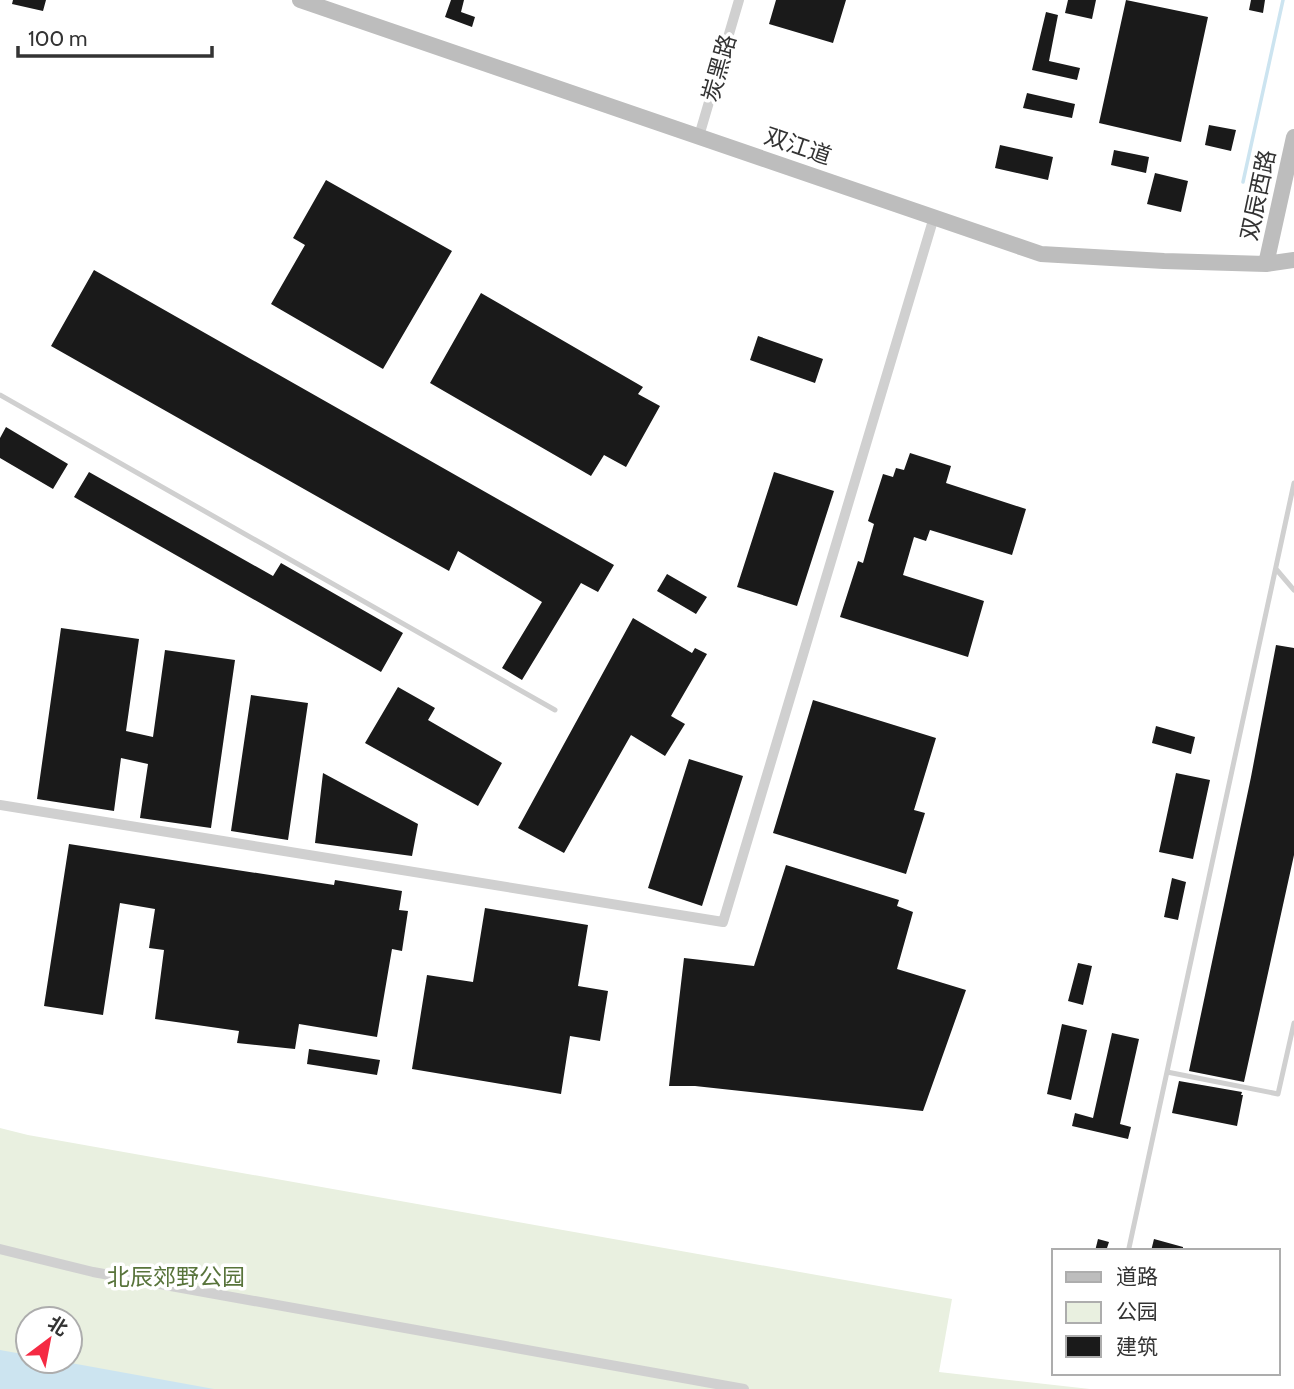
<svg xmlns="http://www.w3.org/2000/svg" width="1294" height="1389" font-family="Cabin,'Noto Sans SC',sans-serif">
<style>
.green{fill:#e9f0e0;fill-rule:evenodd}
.water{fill:#cce4f0}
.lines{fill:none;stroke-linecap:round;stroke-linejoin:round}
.stream{stroke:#cce4f0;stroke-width:3.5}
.building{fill:#1a1a1a}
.lane{stroke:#d0d0d0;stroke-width:5}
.street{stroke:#d0d0d0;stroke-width:10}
.secondary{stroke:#bdbdbd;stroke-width:16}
.labels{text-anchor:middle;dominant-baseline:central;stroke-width:7;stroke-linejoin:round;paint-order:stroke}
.street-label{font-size:23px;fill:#333;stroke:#fff}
.park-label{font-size:23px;fill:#58743b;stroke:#fff}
</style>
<rect width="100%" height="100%" fill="#fff"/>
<path class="green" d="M0,1128L28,1135L952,1299L939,1372L1090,1389H0ZM28,1319H70V1361H28Z"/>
<path class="water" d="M0,1350L28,1355V1361H60L214,1389H0Z"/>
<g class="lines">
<path class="stream" d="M1243,182L1283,0"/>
</g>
<path class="building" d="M13,0H46L43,11L12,4Z
M451,0H464L461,12L475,17L472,27L445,17Z
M776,0H846L833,43L769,24Z
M1068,0H1096L1092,19L1065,13Z
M1126,0L1208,17L1181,142L1099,123Z
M1251,0H1265L1263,13L1249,10Z
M1046,12L1058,15L1049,61L1080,68L1077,80L1032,70Z
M1027,93L1075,104L1072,118L1023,108Z
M1209,125L1236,130L1231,151L1205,145Z
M1000,145L1053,157L1048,180L995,168Z
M1114,150L1149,157L1146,173L1111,165Z
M1155,173L1188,181L1181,212L1147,204Z
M326,180L452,251L383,369L271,304L305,245L293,238Z
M94,270L614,565L598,592L581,583L522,680L502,668L542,602L458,551L449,571L51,346Z
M481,293L643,387L638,394L660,406L626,467L604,455L591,476L430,383Z
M758,336L823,359L815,383L750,360Z
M6,427L68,464L53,489L0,458V438Z
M910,453L951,466L946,483L1026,509L1012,555L930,530L926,541L914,537L903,575L984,601L968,657L840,617L858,561L863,563L874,524L868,521L883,474L893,477L896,468L904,470Z
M89,472L273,576L281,563L403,633L381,672L74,497Z
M774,472L834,491L797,606L737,587Z
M667,574L707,597L696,614L657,591Z
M633,618L692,653L695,648L707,654L671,716L685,724L665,756L631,735L564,853L518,828Z
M61,628L139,639L126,731L153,737L165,650L235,660L211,828L140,818L148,764L121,758L114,811L37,799Z
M1276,645L1294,648V855L1244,1082L1189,1071L1251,777Z
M398,687L435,708L428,720L502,763L478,806L365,743Z
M251,695L308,703L288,840L231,831Z
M813,700L936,738L914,810L925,813L906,874L773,833Z
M1156,726L1195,737L1191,754L1152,743Z
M689,759L743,776L702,906L648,888Z
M323,773L418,824L412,856L315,843Z
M1176,773L1210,780L1193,859L1159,852Z
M69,844L334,885L335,880L402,891L399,910L408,911L402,951L392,949L377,1037L299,1024L295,1049L237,1043L239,1031L155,1019L164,950L149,948L155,909L120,903L103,1015L44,1006Z
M786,865L899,900L897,906L913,912L897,969L966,990L923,1111L695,1086H669L684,958L754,966Z
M1172,878L1186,882L1178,920L1164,917Z
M485,908L588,925L578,986L608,991L600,1041L570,1036L561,1094L412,1069L427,975L473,982Z
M1078,963L1092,966L1083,1005L1068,1001Z
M1062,1024L1087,1030L1071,1100L1047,1094Z
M1112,1033L1139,1039L1120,1124L1131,1127L1128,1139L1072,1126L1075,1113L1093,1118Z
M309,1049L380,1060L377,1075L307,1064Z
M1179,1081L1242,1092L1241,1095H1243L1237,1126L1172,1113Z
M1098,1239L1109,1242L1106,1251H1095Z
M1154,1239L1183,1247V1251H1151Z"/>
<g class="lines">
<path class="lane" d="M0,395L555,710
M1276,569L1294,590
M1167,1072L1278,1094L1294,1023
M1129,1248L1294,483"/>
<path class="street" d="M699,136L739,0
M0,805L723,922L934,217
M0,1249L93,1272L744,1389"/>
<path class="secondary" d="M300,0L1041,254L1164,261L1266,264L1294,260
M1266,264L1294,137"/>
</g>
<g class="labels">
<g class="street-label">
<text transform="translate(719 68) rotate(-74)">炭黑路</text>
<text transform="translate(798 146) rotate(19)">双江道</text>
<text transform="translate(1258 195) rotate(-78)">双辰西路</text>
</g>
<g class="park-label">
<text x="176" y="1277">北辰郊野公园</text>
</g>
</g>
<rect x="1052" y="1249" width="228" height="126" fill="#ffffff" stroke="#adadad" stroke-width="2"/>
<rect x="1066" y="1272" width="35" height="10" fill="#bdbdbd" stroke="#adadad" stroke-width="2"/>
<text x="1116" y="1284" font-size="21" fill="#333333">道路</text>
<rect x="1066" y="1302" width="35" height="21" fill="#e9f0e0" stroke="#adadad" stroke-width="2"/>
<text x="1116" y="1319" font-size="21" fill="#333333">公园</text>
<rect x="1066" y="1336" width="35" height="21" fill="#1a1a1a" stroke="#adadad" stroke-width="2"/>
<text x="1116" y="1354" font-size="21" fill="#333333">建筑</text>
<g transform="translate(49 1340) rotate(32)"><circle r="33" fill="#ffffff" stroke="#adadad" stroke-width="2"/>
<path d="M0-5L12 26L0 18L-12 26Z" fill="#f52a43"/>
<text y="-10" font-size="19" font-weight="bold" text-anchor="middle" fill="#333333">北</text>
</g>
<path d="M18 46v10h194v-10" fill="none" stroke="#333333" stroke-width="3.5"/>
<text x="28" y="46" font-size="21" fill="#333333" stroke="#ffffff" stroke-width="5" paint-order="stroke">100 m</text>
</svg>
